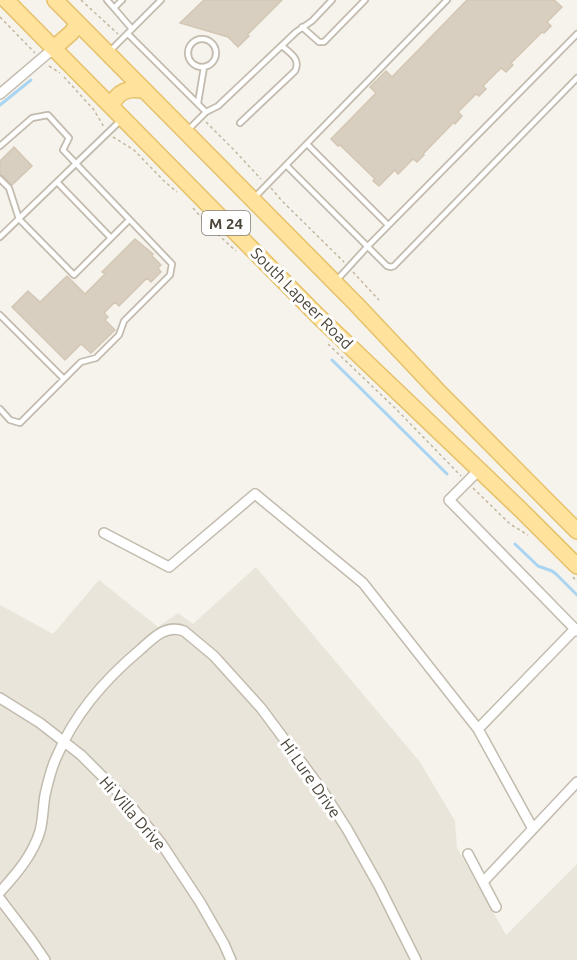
<svg xmlns="http://www.w3.org/2000/svg" width="577" height="960" font-family="Ubuntu,sans-serif">
<style>
.residential{fill:#eae5da}
.lines{fill:none;stroke-linecap:round;stroke-linejoin:round}
.stream{stroke:#a9d4f2;stroke-width:3}
.building{fill:#d8cfc1;stroke:#d3c7b4;stroke-width:1.5}
.lane-casing{stroke:#c2bbae;stroke-width:8}
.street-casing{stroke:#c2bbae;stroke-width:12}
.primary-casing{stroke:#e6c16a;stroke-width:18}
.path{stroke:#c4b79f;stroke-width:1.5;stroke-dasharray:3 3;stroke-linecap:butt}
.lane{stroke:#fff;stroke-width:4.5}
.street{stroke:#fff;stroke-width:9}
.primary{stroke:#ffe39c;stroke-width:15}
.labels{text-anchor:middle;dominant-baseline:central;stroke-width:6;stroke-linejoin:round;paint-order:stroke}
.shield{fill:#fff;stroke:#817c74;stroke-width:1.5}
.shield-label{font-size:15px;font-weight:bold;fill:#4b4439}
.street-label{font-size:16px;fill:#4b4439;stroke:#fff}
</style>
<rect width="100%" height="100%" fill="#f6f3ec"/>
<path class="residential" d="M256,567L420,762L455,821L457,848L506,935L577,864V960H0V605L53,634L99,580L158,627L178,613L193,624Z"/>
<g class="lines">
<path class="stream" d="M0,105L31,80
M332,360L447,474
M515,544L538,566L552,571L556,574L577,595"/>
</g>
<path class="building" d="M204,0H282L247,35L249,36L238,47L228,37L180,23Z
M467,0H554L562,7L547,22L551,26L544,33L542,32L511,63L513,65L506,72L501,68L483,86L486,89L479,96L476,94L458,112L462,116L455,124L454,122L423,154L424,155L417,162L413,159L398,174L395,170L379,186L373,181L375,179L340,145L338,146L331,139L376,93L370,87L386,71L392,77Z
M14,147L32,166L12,185L3,176L0,175V161Z
M135,239L153,254L152,256L161,265L158,268L161,272L151,282L147,278L119,306L115,302L104,313L108,317L105,320L115,330L91,353L81,344L65,360L12,307L28,291L40,302L67,276L85,294L105,274L102,272Z"/>
<g class="lines">
<g class="lane-casing">
<path id="lane" d="M107,0L114,8L122,0
M114,8L132,29
M302,27L319,42H324L365,0
M128,34L206,112
M188 53a14 14 0 1 1 28 0a14 14 0 1 1-28 0Z
M110,51L161,0
M198,103L204,67
M240,123L295,71C301,59 290,53 282,46
M187,131L206,112L218,106L296,32L312,21L332,0
M307,144L388,225
M0,146L32,118L48,115L69,138L63,150L172,264L170,275L124,321L119,335L96,358L81,362L64,379L0,315
M286,165L387,266L391,267L394,266L577,78
M0,179L9,188L19,219L74,275L129,220
M57,182L111,238
M254,198L447,0
M0,237L121,120
M336,281L367,247L577,34
M0,409L10,420L20,423L64,379"/>
</g>
<g class="street-casing">
<path id="street" d="M0,94L54,48
M479,470L449,500L577,631
M104,533L169,567L255,494L363,583L478,729L533,829
M0,698L40,723L81,755L127,801L161,843L200,902L224,944L231,960
M478,729L575,629
M468,854L496,907
M483,882L577,782
M0,892C16,874 33,855 40,831C43,820 43,807 45,795C48,782 51,768 57,756C75,713 105,679 141,649C153,638 166,624 184,631L214,656L261,708L322,790L347,829L379,886L416,960
M0,899L32,941L45,960"/>
</g>
<g class="primary-casing">
<path id="primary" d="M6,0L318,316L521,510L577,566
M55,0L356,304L437,390L577,531
M54,48L71,33L78,24
M112,106C117,91 129,87 145,91"/>
</g>
<path class="path" d="M81,0L118,34
M0,17L35,53
M49,66L60,73
M64,77L94,110L104,127
M206,122L234,150L261,179
M113,137L134,150L164,181L177,192
M271,188L282,201L344,262
M193,208L213,230L236,251
M353,272L379,300
M328,344L396,409L461,476
M473,488L510,524L528,535
M573,577L577,582"/>
<use href="#lane" class="lane"/>
<use href="#street" class="street"/>
<use href="#primary" class="primary"/>
</g>
<g class="labels">
<rect class="shield" x="202" y="211" width="48" height="24" rx="4.5"/>
<g class="shield-label">
<text x="226" y="223">M 24</text>
</g>
<g class="street-label">
<text transform="translate(302 298) rotate(45)">South Lapeer Road</text>
<text transform="translate(311 778) rotate(55)">Hi Lure Drive</text>
<text transform="translate(133 813) rotate(49)">Hi Villa Drive</text>
</g>
</g>
</svg>
